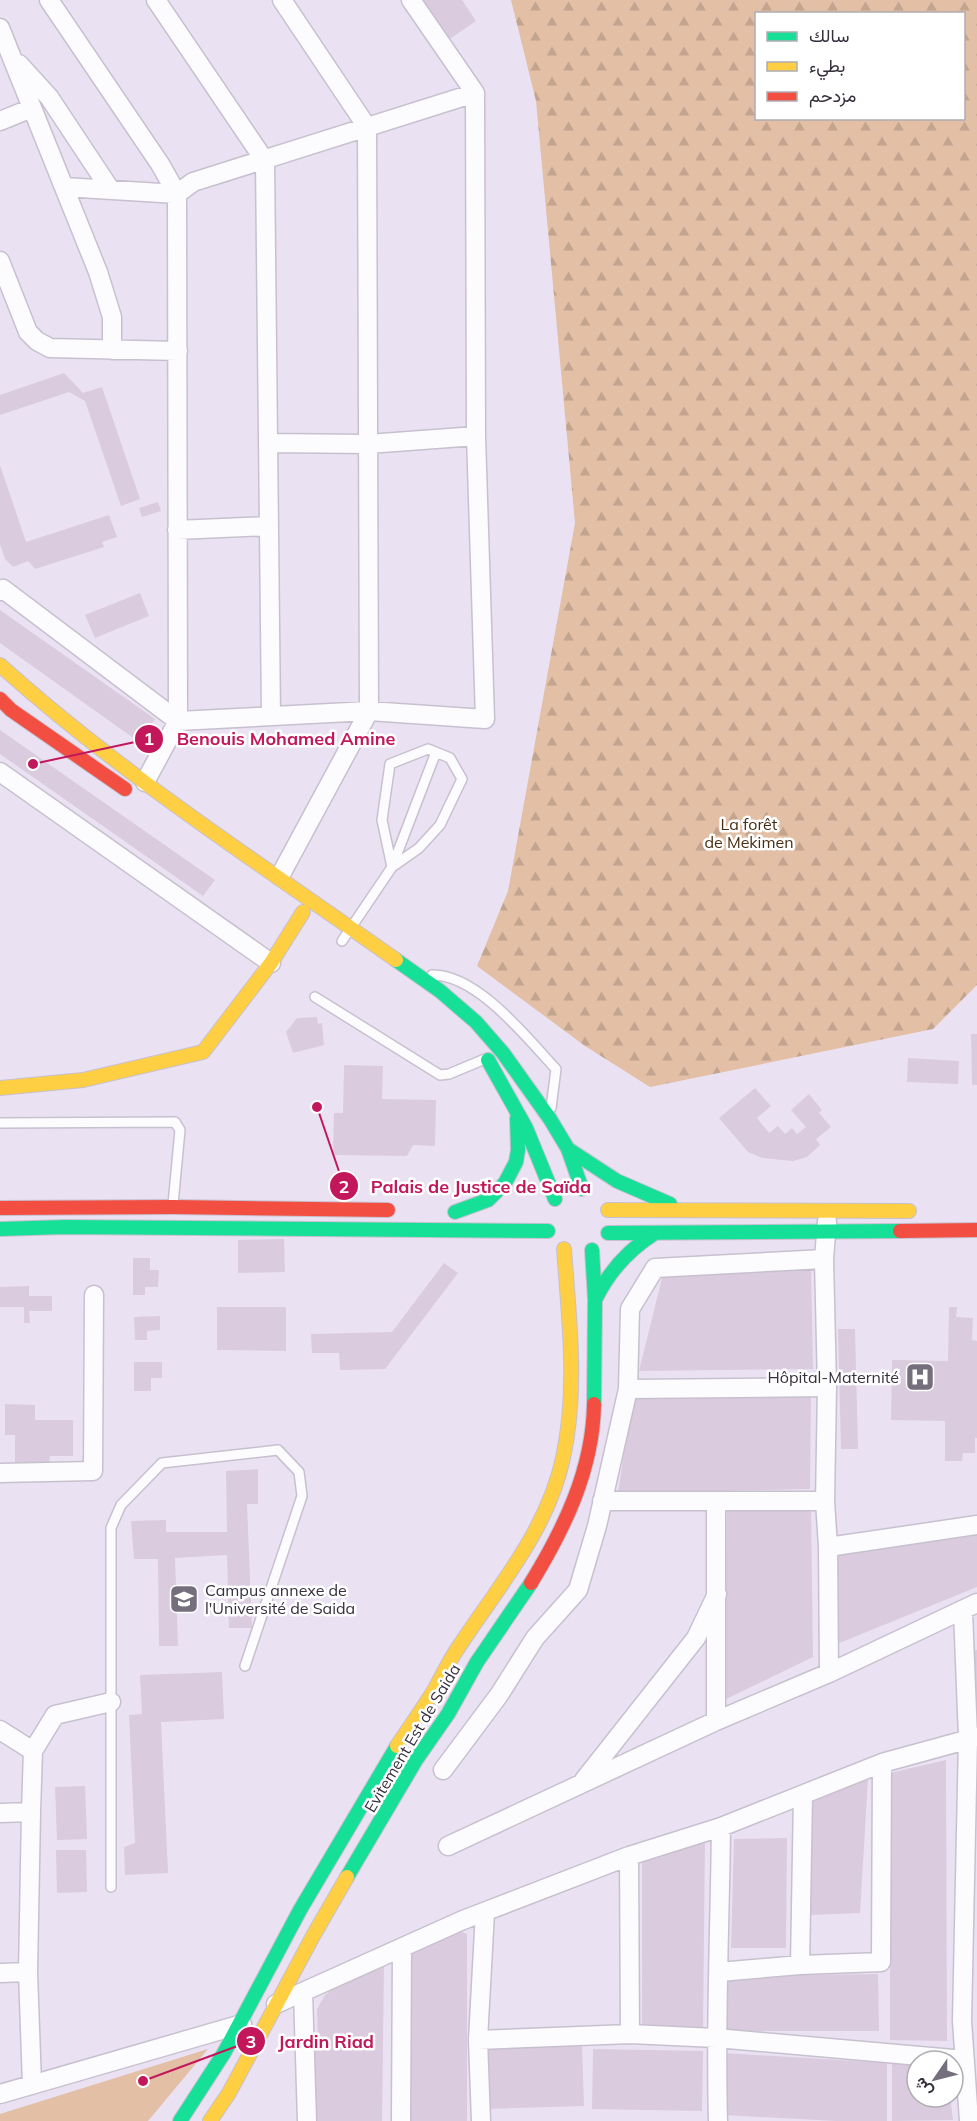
<svg xmlns="http://www.w3.org/2000/svg" width="977" height="2121" font-family="Mulish,Vazirmatn,sans-serif">
<style>
.forest{fill:url(#forest-firs);fill-rule:evenodd}
.garden{fill:#e2bfa5}
.building{fill:#dacbde}
.lines{fill:none;stroke-linecap:round;stroke-linejoin:round}
.lane-casing{stroke:#c7c0cf;stroke-width:12}
.street-casing{stroke:#c7c0cf;stroke-width:21}
.fast-casing{stroke:#c7c0cf;stroke-width:16}
.slow-casing{stroke:#c7c0cf;stroke-width:16}
.jam-casing{stroke:#c7c0cf;stroke-width:16}
.lane{stroke:#fcfbfd;stroke-width:9}
.street{stroke:#fcfbfd;stroke-width:18}
.fast{stroke:#16e098;stroke-width:14}
.slow{stroke:#ffcf43;stroke-width:14}
.jam{stroke:#f24e42;stroke-width:14}
.labels{text-anchor:middle;dominant-baseline:central;stroke-width:5;stroke-linejoin:round;paint-order:stroke}
.park-label{font-size:16px;fill:#472e12;stroke:#fff}
.poi-label{font-size:16px;fill:#362f3e;stroke:#fff;text-anchor:end}
.street-label{font-size:16px;fill:#362f3e;stroke:#fff}
.leader{fill:none;stroke:#c2185b;stroke-width:2}
.callout-dot{fill:#c2185b;stroke:#fff;stroke-width:2}
.mark-label{font-size:18px;text-anchor:middle;font-weight:bold;fill:#fff}
.callout-label{font-size:18px;text-anchor:middle;font-weight:bold;fill:#c2185b;stroke:#fff;stroke-width:5;stroke-linejoin:round;paint-order:stroke}
</style>
<defs>
<pattern id="forest-firs" width="22" height="20" patternUnits="userSpaceOnUse" patternTransform="scale(1.5)"><rect width="22" height="20" fill="#e2bfa5"/><path d="M5 1l3.5 6h-7zM16 11l3.5 6h-7z" fill="#c2a48f"/></pattern>
</defs>
<rect width="100%" height="100%" fill="#eae2f3"/>
<path class="forest" d="M511,0H977V985L933,1029L650,1087L585,1046L477,966L508,891L575,523L536,101ZM756,14H964V118H756Z"/>
<path class="garden" d="M208,2049L148,2121H0V2114Z"/>
<path class="building" d="M422,0H462L476,21L448,40Z
M64,373L83,393L102,387L140,499L121,506L85,401L69,392L0,415V395Z
M0,465L26,542L109,515L117,537L102,542L104,547L35,569L28,561L13,567L5,559L0,544Z
M158,502L161,511L142,517L139,508Z
M140,593L149,616L95,638L85,615Z
M0,610L155,719L139,742L0,643Z
M0,730L215,880L203,896L0,754Z
M317,1017L318,1024L322,1023L324,1045L293,1053L286,1032L297,1018Z
M971,1034H977V1085H972Z
M908,1058L959,1061L958,1084L907,1082Z
M344,1065L383,1066L382,1099L436,1100L435,1146L413,1145L407,1156L333,1155L334,1113H343Z
M755,1088L771,1106L757,1118L769,1133L778,1126L785,1134L792,1128L797,1134L806,1127L791,1110L809,1094L822,1110L819,1113L831,1127L816,1139L820,1145L807,1157L793,1161L762,1158L748,1152L719,1118Z
M284,1239L285,1272L238,1273V1240Z
M133,1258H150V1270H159L158,1287H145V1295H133Z
M444,1263L458,1273L385,1369L340,1370L339,1353H312L311,1334L392,1332Z
M811,1270L813,1369L639,1371L663,1274Z
M29,1286V1296H52V1311H29L30,1323H24V1307H0V1287Z
M217,1307H286V1351L217,1350Z
M949,1307H957L956,1317L973,1318L972,1340L977,1341V1438H975V1453H963L962,1461H945V1421L891,1420L892,1360L948,1361Z
M160,1316V1330L147,1331V1340H135L134,1317Z
M838,1329H855L858,1449H841Z
M134,1362H162V1378H151V1391H134Z
M633,1393H811L810,1489L618,1493Z
M5,1404L35,1405V1420H73V1456H50L49,1463H15V1435H5Z
M258,1469V1504H247L252,1628H229L227,1555L175,1558L178,1646H159L158,1559H134L131,1521L166,1520V1532H227L226,1471Z
M727,1509H811L813,1657L724,1700Z
M977,1533V1587L837,1644L834,1553Z
M972,1650H977V1709H973Z
M222,1672L224,1719L161,1722L168,1873L125,1875L124,1847L135,1843L129,1715L142,1714L140,1675Z
M946,1760L947,2041L890,2040V1773Z
M868,1779L860,1913L810,1915L809,1802Z
M85,1786L87,1839L57,1840L55,1787Z
M787,1838L786,1948H731L734,1839Z
M705,1839L703,2029L642,2025V1859Z
M56,1850H86L87,1892L57,1893Z
M460,1931L467,1934V2121H407V1954Z
M384,1963L382,2121H310V2044L318,2043L317,2009L325,1995L353,1975Z
M878,1974L879,2031H724L728,1976Z
M582,2045L584,2106L486,2109L483,2049Z
M593,2049L703,2051L702,2111L592,2109Z
M724,2053L887,2063V2121H836L724,2115Z
M892,2064H917V2097H950L953,2120L892,2121Z"/>
<g class="lines">
<g class="lane-casing">
<path id="lane" d="M392,867L436,752
M342,941L392,867L419,848L440,825L462,779L450,758L428,749L390,764L382,820L392,867
M432,975C477,974 527,1038 556,1069L551,1108
M315,997L440,1075L449,1074L485,1059
M0,1123L175,1122L180,1130L173,1204
M111,1887V1528L121,1505L162,1463L278,1450L299,1472L302,1496L245,1666"/>
</g>
<g class="street-casing">
<path id="street" d="M49,0L160,164L177,194L64,187
M156,0L265,161L271,716
M0,28L98,272L112,317V350
M19,64L49,97L110,189
M0,121L32,108
M0,261L28,332L37,341L50,348L178,351
M268,443L368,444L476,436
M177,530L269,526
M0,591L3,589L178,721L369,711L485,719L476,436L475,93L411,0
M0,772L271,963
M145,782L178,721L177,194L193,182L475,93
M280,876L369,711L367,127L282,0
M827,1221L824,1259L827,1387L825,1501L828,1547L829,1673
M628,1389L827,1387
M0,1473L93,1471L94,1295
M602,1501H825
M828,1547L977,1525
M963,1611L968,1738L962,2021L969,2121
M716,1721V1501
M0,1730L33,1751
M443,1770L499,1695L535,1638L578,1590L597,1526L628,1389L630,1309L655,1268L824,1259
M584,1780L696,1638L717,1594
M31,1812L33,1751L55,1715L111,1702
M0,1813L31,1812L28,1972L32,2085
M448,1846L716,1721L829,1673L977,1603
M629,1856L630,2034
M800,1965L803,1795
M719,1972L800,1965L881,1962L882,1763
M0,1973L28,1972
M303,1992L307,2121
M276,2004L463,1920L629,1856L721,1827L882,1763L977,1737
M478,2040L630,2034L716,2038L965,2060
M0,2094L242,2024
M401,2121L402,1948
M481,2121L478,2040L485,1912
M718,2121C715,2023 720,1925 721,1827"/>
</g>
<g class="fast-casing">
<path id="fast" d="M396,960L440,991L476,1022L503,1053L550,1119L568,1149L582,1189
M488,1060L526,1128L555,1199
M568,1149L617,1181L670,1204
M455,1212L488,1200L505,1183L516,1162L518,1150L517,1118
M0,1229L65,1227L548,1231
M608,1233L900,1231
M592,1250L595,1300L594,1404
M595,1300C609,1271 628,1250 655,1233
M347,1877L416,1760L448,1714L477,1662L531,1583
M180,2121L224,2053L300,1910L397,1746"/>
</g>
<g class="slow-casing">
<path id="slow" d="M0,665C122,775 262,865 396,960
M0,1088L83,1080L203,1052L271,963L303,912
M608,1210L909,1211
M397,1746C410,1727 423,1708 435,1689C443,1674 450,1659 460,1645C499,1586 548,1529 563,1458C578,1390 569,1318 564,1249
M210,2121L229,2093L313,1936L347,1877"/>
</g>
<g class="jam-casing">
<path id="jam" d="M0,699L11,710L125,789
M0,1208L173,1207L388,1210
M900,1231L977,1230
M531,1583C564,1529 593,1470 594,1404"/>
</g>
<use href="#lane" class="lane"/>
<use href="#street" class="street"/>
<use href="#fast" class="fast"/>
<use href="#slow" class="slow"/>
<use href="#jam" class="jam"/>
</g>
<defs>
<g id="hospital-square" transform="scale(1.5)"><rect x="-9" y="-9" width="18" height="18" rx="4" fill="#756e7d" stroke="#fff"/><path d="M-5-5h3v3.5h4V-5h3V5h-3V1.5h-4V5h-3Z" fill="#fff"/></g>
<g id="university-square" transform="scale(1.5)"><rect x="-9" y="-9" width="18" height="18" rx="4" fill="#756e7d" stroke="#fff"/><path d="M0-5L7-2L0 1L-7-2ZM-4 1L0 2.5L4 1V4Q0 6-4 4Z" fill="#fff"/></g>
</defs>
<g fill-rule="evenodd">
<use href="#hospital-square" x="920" y="1377"/>
<use href="#university-square" x="184" y="1599"/>
</g>
<g class="labels">
<g class="park-label">
<text x="749" y="824">La forêt<tspan x="749" dy="18">de Mekimen</tspan></text>
</g>
<g class="poi-label">
<text x="899" y="1377">Hôpital-Maternité</text>
<text x="205" y="1590" text-anchor="start">Campus annexe de<tspan x="205" dy="18">l'Université de Saida</tspan></text>
</g>
<g class="street-label">
<text transform="translate(412 1738) rotate(-59)">Evitement Est de Saida</text>
</g>
</g>
<path class="leader" d="M33 764L149 739M317 1107L344 1186M143 2081L251 2041"/>
<g class="callout-dot">
<circle cx="33" cy="764" r="6"/>
<circle cx="317" cy="1107" r="6"/>
<circle cx="143" cy="2081" r="6"/>
<circle cx="149" cy="739" r="15"/>
<circle cx="344" cy="1186" r="15"/>
<circle cx="251" cy="2041" r="15"/>
</g>
<g class="mark-label">
<text x="149" y="745">1</text>
<text x="344" y="1193">2</text>
<text x="251" y="2048">3</text>
</g>
<g class="callout-label">
<text x="286" y="745">Benouis Mohamed Amine</text>
<text x="481" y="1193">Palais de Justice de Saïda</text>
<text x="326" y="2048">Jardin Riad</text>
</g>
<rect x="755" y="12" width="210" height="108" fill="#ffffff" stroke="#afacb2" stroke-width="1.5"/>
<rect x="767" y="32" width="30" height="9" fill="#16e098" stroke="#afacb2" stroke-width="1.5"/>
<text x="809" y="42" font-size="18" fill="#362f3e">سالك</text>
<rect x="767" y="62" width="30" height="9" fill="#ffcf43" stroke="#afacb2" stroke-width="1.5"/>
<text x="809" y="72" font-size="18" fill="#362f3e">بطيء</text>
<rect x="767" y="92" width="30" height="9" fill="#f24e42" stroke="#afacb2" stroke-width="1.5"/>
<text x="809" y="102" font-size="18" fill="#362f3e">مزدحم</text>
<g transform="translate(935 2079) rotate(235)"><circle r="28" fill="#ffffff" stroke="#afacb2" stroke-width="1.5"/>
<path d="M0-4.5L10 22L0 15L-10 22Z" fill="#756e7d"/>
<text y="-9" font-size="16" font-weight="bold" text-anchor="middle" fill="#362f3e">ش</text>
</g>
</svg>
